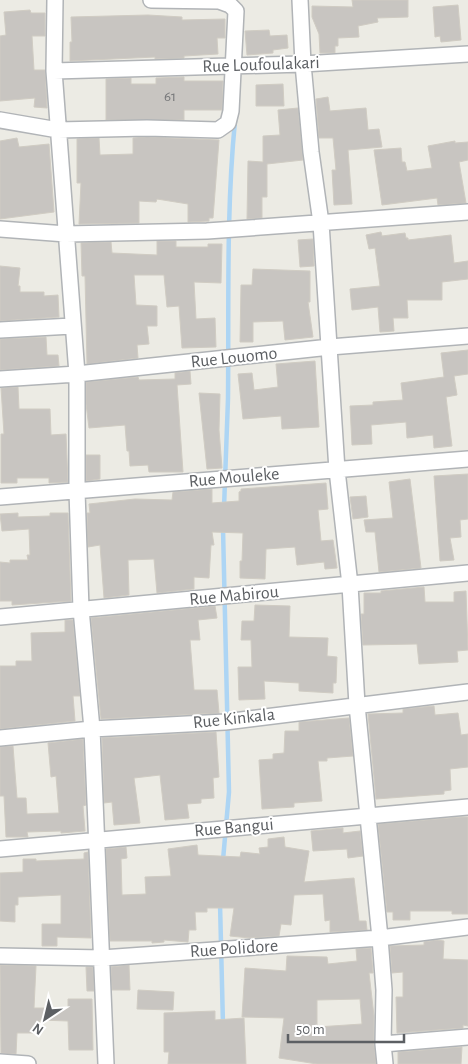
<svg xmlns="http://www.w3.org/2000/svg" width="468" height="1064" font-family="'Alegreya Sans',sans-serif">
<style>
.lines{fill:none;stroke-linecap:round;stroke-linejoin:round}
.stream{stroke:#add5f4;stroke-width:4.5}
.building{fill:#c8c5c1;stroke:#d0ccc3;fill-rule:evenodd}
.minor-casing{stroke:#b1b4b7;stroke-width:18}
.minor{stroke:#fff;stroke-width:15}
.labels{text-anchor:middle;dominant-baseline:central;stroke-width:4;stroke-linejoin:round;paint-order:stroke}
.number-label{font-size:15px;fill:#77787a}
.street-label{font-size:18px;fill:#5c5f63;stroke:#fff}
</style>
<rect width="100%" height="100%" fill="#ecebe4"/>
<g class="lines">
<path class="stream" d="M224,508C225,472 227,435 228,398C229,306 226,213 235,121
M223,528L229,792L223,860
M220,903L223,1025"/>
</g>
<path class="building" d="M352,0H408V17L377,18L378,22L358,26L359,37L338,38V46H335V53H320L319,34L312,17V6L353,7Z
M458,5L461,40L441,42L440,36L435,37L433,7Z
M30,10L31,13H45V36H32L34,70H45L47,108L34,107L35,98L0,101V36L6,35L4,12Z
M148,15L182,17V20L225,19V38H217L218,54L184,56V58L155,59V57L70,61V42H72L71,17Z
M269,30L270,36L287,35L288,48L273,50V53L247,55L245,31Z
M184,77V81H223L222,110H184V120H106V79L131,78V84H156V78Z
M283,84L284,106H256V85Z
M328,97L330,111L366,108L368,130L379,129L382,147L348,150L352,204L334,205L332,170H336L333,138H319L316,99Z
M298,108L303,160L267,164V197H262V218L247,219L248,161L263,162V136L280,135L278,110Z
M147,137L219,140L213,218H209V221L188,222V204L157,199L156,202L139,201V223L79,224L81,183H77V139L99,138L100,155L133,154V138Z
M17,138L19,147L49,144L54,212L0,219V141Z
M455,141V143L468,142V160L459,162L466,203L438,205L437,198L382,205L374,150L401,148L402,162H405L407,171L432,168L428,146Z
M381,232L382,236L405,233L406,238H408V240L451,235L454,263L468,261V279L442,282V300H407L408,318H393L394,331L380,332L378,307L352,310L350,289L380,286L375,248L369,249L366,235Z
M313,239L314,266L300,267L298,240Z
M157,241H176V247H208V244H222L221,283L194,282L196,319L215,318L216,347L182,348L179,306L167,307L164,275H134L136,305L157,306V326H147L149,344L137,345L138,358L87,364L85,276H82L81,243L111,242L112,253L157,255Z
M0,266L20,268L18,286H20V292H44V296L58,295L59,317L0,321Z
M253,269L310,271V302H308L313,337L285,340L283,321L253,322V342H240L241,285H252Z
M46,337L47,355H58L59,366L0,370V339Z
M468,350V374L454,376L457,395L446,397L452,446L434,448L433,435L407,438L406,422L371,425L372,444L352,445L350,406L373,405V402L403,400L401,383L444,377L441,353Z
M315,361L319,427L282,429L281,416L243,419L238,374L252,373L254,390L278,387L276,364Z
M190,371L191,384L177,385L183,472H149L148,465L130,466L129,451H127L125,425L89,428L86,404V382L138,377L139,380L175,379V373Z
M18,387L19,409H50L51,435L66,434L68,482L49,483V478H17V483H1V434H4L1,388Z
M199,393L220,394L219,430L222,468L207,469Z
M86,455H100V479L86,481Z
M468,474V519L460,520L461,537L450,538L454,560L440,561L434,476Z
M410,479L421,568L379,572L375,532H366L364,520L393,518L389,482Z
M326,483L328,509L318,510L321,541L333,540L337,568L325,569L324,562L297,565L295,547L266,549L265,579L240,578V561H242L243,533L212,532L214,545H211L209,578L194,577V589L157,593L154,559L128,560L129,595L104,598L100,545L88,547L87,513H90L89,504L135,499L172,500L173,492L212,489V503L239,501V492L241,491V489Z
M366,496L368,517L353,519L350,497Z
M18,513V517L50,516V513H68L71,601L12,605V601H0V562L10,563V560H28L27,555H30L29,529L2,531L0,514Z
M424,587L425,602H454V592L466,591L468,650L457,651L458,662L419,664L417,644L363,645L361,614H364V593H381V591Z
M255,605L290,606L289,637L328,638L327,656L337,657L336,683H333V693L299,691V683L264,681L265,699L239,700L238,667H252L251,640H241L242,621H254Z
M215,606L217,618L198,620L200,640H190L194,690H217L219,713L101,719L91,618Z
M65,620H73L80,696H73L75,721L0,729V666H16V661H32L31,633L65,632Z
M434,706L435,715L458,713L461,735L468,734V767L450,769L451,790L444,791V794L376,799L368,714L403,713V709Z
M349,718L353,756L327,758V761H318L322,801L294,803V807L262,809L259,760L273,759V754L284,753L285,731H299V722Z
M216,732L219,777L213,778L214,798L201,799V803L187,804L189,818L165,820L160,775L134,778L140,823L114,825L112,802L104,803L102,738Z
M83,739L86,805L83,806L85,831L61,833V831L27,832L28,837H6L4,796H0V747L13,746L17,798H26L27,814L59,813L56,776L51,777L48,743Z
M461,817H468V914H452V911H410V920H393V912H387L378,824Z
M343,828V833L360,831L363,856L348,858L347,849L313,851L311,831Z
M284,837L285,847L309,851L304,882L354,878L359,921H366L367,930L330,932V920L325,921L323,894L294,895L291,925L281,924L279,936L250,938L230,936L234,908H207V912H195L196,930H189L188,942L164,940V942L152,943V941H110L106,849L126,847L127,858L121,859L122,895L146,894L145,877L171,876L168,849L197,845L198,855L240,857L241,852L260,854L259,848L268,847V839Z
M88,852L91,938L57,937V946H42V924H61V895L18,897V905H15V922L0,921V873L23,872V859H36V861L84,859V853Z
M437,940L444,941L443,959L468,960V1026L463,1025V1028L397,1033L396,997H403V972L392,973L390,946L424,945V942Z
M371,948L373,973H369L374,1016V1044L376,1064H317L279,1058L284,1018L242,1017L245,968L286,971L287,956L327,957L328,964L357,961L356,949ZM360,999L362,1024L317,1027V1000Z
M0,965L36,966L34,1008H68V999H92L93,1050H69L68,1021L40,1020V1033H17L16,1054L1,1053Z
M129,965L130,990H112L111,967Z
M86,967H93L94,991H87Z
M138,990L174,992L173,1010L137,1009Z
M215,1011V1020L244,1018L246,1064H168L169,1052H164V1013Z
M462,1047L461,1064H398V1052Z"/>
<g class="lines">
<g class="minor-casing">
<path id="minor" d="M55,0L54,71L77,374V491L81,609L92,729L106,1064
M300,0L303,64L311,152L321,223L337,470L350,585L357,705L380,938L384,990L383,1044L385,1064
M54,71L303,64L468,54
M0,120L58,130L147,128L218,130L228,123L231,111L236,11L230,5L219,1L151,0
M0,229L66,234L207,231L468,212
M0,330L72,326
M0,379L77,374L330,347L468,336
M0,497L468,459
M0,617L468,573
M0,738L92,729L225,722L468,692
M0,849L468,807
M0,956L102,958L380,938L468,927
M383,1044L468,1037
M0,1062L28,1064"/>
</g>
<use href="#minor" class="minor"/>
</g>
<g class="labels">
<g class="number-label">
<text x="170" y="96">61</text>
</g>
<g class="street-label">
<text transform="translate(261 65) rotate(-2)">Rue Loufoulakari</text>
<text transform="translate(234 358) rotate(-6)">Rue Louomo</text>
<text transform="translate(234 478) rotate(-5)">Rue Mouleke</text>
<text transform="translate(234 596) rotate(-5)">Rue Mabirou</text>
<text transform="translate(234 719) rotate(-6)">Rue Kinkala</text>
<text transform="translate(234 828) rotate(-5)">Rue Bangui</text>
<text transform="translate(234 949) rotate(-4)">Rue Polidore</text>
</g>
</g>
<g transform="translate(45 1019) rotate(215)" stroke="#ffffff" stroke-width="4" paint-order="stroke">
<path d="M0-4L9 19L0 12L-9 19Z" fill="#5c5f63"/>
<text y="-8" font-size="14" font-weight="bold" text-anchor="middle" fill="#5c5f63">N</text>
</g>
<path d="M288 1034v8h116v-8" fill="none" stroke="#5c5f63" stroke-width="2.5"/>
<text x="296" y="1034" font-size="15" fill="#5c5f63" stroke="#ffffff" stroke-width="4" paint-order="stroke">50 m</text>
</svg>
